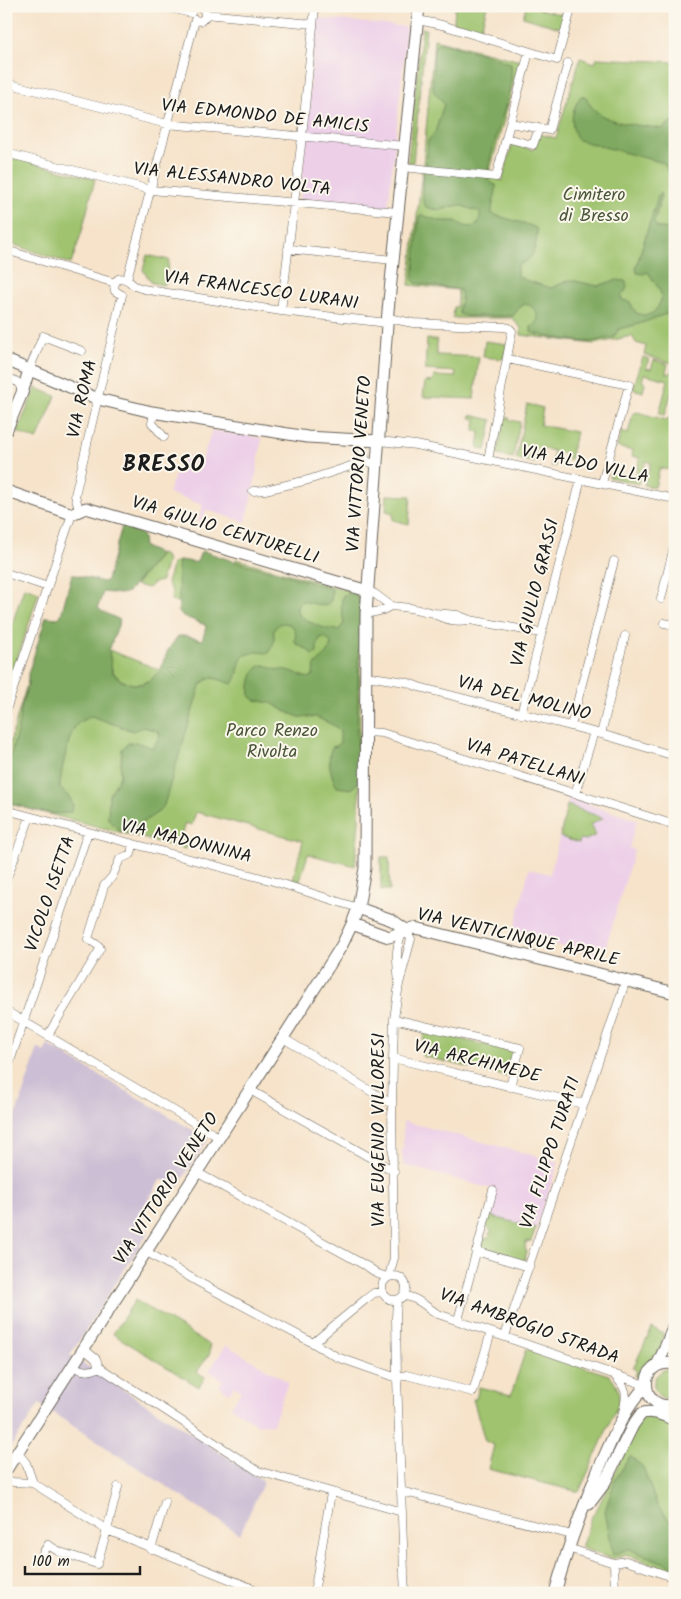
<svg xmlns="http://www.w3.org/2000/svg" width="681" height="1599" font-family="Kalam,sans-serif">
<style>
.built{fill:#edd0e8}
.industrial{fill:#ccbed4}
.green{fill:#9fc36e;stroke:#5e7045}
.forest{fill:#7fa961;stroke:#4e623e}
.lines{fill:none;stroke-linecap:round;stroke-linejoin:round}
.street-casing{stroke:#686259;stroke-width:9}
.secondary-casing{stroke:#686259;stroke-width:13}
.street{stroke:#fff;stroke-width:8}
.secondary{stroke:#fff;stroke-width:11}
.labels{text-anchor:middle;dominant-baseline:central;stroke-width:4;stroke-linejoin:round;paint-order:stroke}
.street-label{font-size:18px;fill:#1c1c1c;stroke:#fbf7ec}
.park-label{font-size:18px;fill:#4a5639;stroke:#fbf7ec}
.district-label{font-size:22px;font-weight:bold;letter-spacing:1px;fill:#1c1c1c;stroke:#fbf7ec}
</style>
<rect width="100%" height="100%" fill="#fbf7ec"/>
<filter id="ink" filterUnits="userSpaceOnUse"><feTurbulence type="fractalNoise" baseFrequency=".02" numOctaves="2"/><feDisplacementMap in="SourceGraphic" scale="10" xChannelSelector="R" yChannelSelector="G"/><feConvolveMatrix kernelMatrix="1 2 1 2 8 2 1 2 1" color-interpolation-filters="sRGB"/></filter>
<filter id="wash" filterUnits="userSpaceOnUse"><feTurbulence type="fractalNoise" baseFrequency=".0096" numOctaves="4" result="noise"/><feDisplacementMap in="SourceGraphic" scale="20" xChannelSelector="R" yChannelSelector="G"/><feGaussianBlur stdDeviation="1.12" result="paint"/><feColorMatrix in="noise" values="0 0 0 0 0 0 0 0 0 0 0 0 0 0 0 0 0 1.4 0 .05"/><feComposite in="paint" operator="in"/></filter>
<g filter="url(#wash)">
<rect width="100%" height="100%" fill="#f6e3ca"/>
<path class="built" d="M316,18L407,27L388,209L300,201Z
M212,430L262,438L255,481L246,522L206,510L202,523L198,522L203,505L168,493L183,455L202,460Z
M569,798L637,820L629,848L634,850L603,957L513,934L529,869L550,874Z
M403,1121L559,1162L536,1228L490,1216L496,1190L403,1165V1155L401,1154L403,1148Z
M226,1345L288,1382L273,1424L258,1425L231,1407L241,1391L234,1386L229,1393L219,1386L223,1380L209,1371Z"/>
<path class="industrial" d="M48,1045L208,1139L177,1188L161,1179L135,1221L149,1231L70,1355L264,1481L240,1534L39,1404L6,1454V1145L38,1048L44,1052Z"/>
<path class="green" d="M455,6H487L481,29L454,22Z
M526,6H539V9L564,15L560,28L523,17Z
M422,28L426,29L413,163L408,162Z
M434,39L520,61L490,171L502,181L512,144L534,150L539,134L556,138L580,58L595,63L597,58L675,62V364L644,355L646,346L636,343L632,336L594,344L521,335V328L512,318H453L454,307H457L458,290L409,285L423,164Z
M6,156L95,179L82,231L71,264L6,242Z
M147,255L169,260L165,285L152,283L143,270Z
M427,339L437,340V355L479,357L474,399L423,397L425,381L432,382L435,376L455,377L456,372L425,370Z
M485,341L507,344L503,359L483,357Z
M643,357L649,359L646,368L651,369L654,360L668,364L666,373L670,374L673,366H675V392L672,391L665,415L659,414L668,380L644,374L642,381L645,383L643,392L633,389Z
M36,388L56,396L37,440L17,432Z
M527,404L543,408L540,425L576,432L570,460L566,459L567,454L558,452L555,466H551L554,451L540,448L537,463L516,459Z
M637,412L666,420L669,418L675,420V471L660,468L655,487L644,485L651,463L646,461L638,484L609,477L611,472L635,478L640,458L632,456L633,451L617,447L621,432L628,434L633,414Z
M471,415L492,420L486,450L478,448L480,432L474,431L476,419L470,418Z
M504,417L509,418L510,420L520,422L513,458L497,455Z
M387,495L411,496L409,524L393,520V513L386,511Z
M158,553L165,556L167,561L161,581L153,583L148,588L135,585L159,556Z
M236,559L361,594L359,821L355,866L308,854L300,881L293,879L303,841L196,812L192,825L185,823L181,837L188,839L185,849L6,803V756L28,680L185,728Z
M179,561L180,603L171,600L172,591L167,583L173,563Z
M24,587L39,592L6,694V644Z
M109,650L160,670C158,673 155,677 152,679C141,688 122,685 114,673C110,668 110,657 109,650Z
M567,805L603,818L590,825L596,835L586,840L580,839L579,843L560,837Z
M381,857H389L390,890H381Z
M424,1030L514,1052L508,1077L422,1056Z
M490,1216L536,1228L531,1241L526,1242L525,1248L527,1252L524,1261L481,1247L484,1239L489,1237L491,1231L486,1226Z
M135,1300L210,1345V1353L197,1372L205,1377L199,1387L113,1334Z
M652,1328L664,1334L658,1357L642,1378L634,1376L637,1371L633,1368Z
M526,1349L609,1375C617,1385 621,1392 618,1405L579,1492L488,1469L494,1445L485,1441L473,1399H476L479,1387L511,1395Z
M666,1369L675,1370V1398C653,1404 645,1376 666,1369Z
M649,1415L675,1424V1572L626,1554L613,1559L581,1548L592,1516L598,1507L639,1421Z"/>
<path class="forest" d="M440,42L488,55L511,64C514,88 500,121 494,145C491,159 485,168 491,183L496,185C497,195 491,204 492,214L532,226L537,229C538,237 535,255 528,260C525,262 520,264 517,266V275L525,280L551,288L570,280L598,286L615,280L625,281C629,287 626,291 621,296L622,300L630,302L636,313C652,319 657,311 662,297L659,289L648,272L643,274L637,273L636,267L658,196L660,193L661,196L654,223L658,228L675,229V313L666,314L639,324L619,329L614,337C606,339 598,341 590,342C581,342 537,336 531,332V327L538,320L537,313L531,306L525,304L519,308L513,316H466L459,314C458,306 464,297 460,290L416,283L413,280L419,217L422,215L440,221H456L464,226L472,227L478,224L480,218V212L459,205L441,210L432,209L426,207L423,202L422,181L427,156L428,141L435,132L444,104L434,92L433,86L434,48L436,44Z
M581,96L586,97C598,127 636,123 662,129L675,119V180L668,172L664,163L578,140C569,124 571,111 581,96Z
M122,526L141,534L143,537L144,547L158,553L159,556L128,592L121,594L103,592L98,607L101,611L120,620L109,650L112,672L122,681L133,684H142L152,679L160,670L168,650L178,636H186L202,640L206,628L205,625L183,616L178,612C181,595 176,578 179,561C185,559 190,563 197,562L201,552L203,551L236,562L280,573L332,589L331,601L325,606L301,601L297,606V613C309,623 323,630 339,630L344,623L341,605L343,595L353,593L358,597L360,608L357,730L359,776C358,783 356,785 351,789L337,787C331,776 326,759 332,747L337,746L340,742V732L335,726L316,717H299L289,713L271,703L255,700L250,696C249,687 251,666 264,665C268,665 274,670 279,670C283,670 286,669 291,671C297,673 302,677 309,678L313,675C314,662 318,663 326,655C329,652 330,647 331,643L325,637L320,638L317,645V653L312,655L308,650L295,643C295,638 296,635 295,631C292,623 281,620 276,627C272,632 275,637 274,642C273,646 270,649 269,653L256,652L243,656C237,667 240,674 233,684C219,681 211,672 200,686L164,805L160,811L143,822L129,833L120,831L108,819L109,795L120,776L122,749L128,743L136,742L153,748L160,735L157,731L144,727L133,731L91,716C86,719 78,722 75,727C68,737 60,776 60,788L70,798L73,805L71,812C55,817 24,809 9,801V797L6,795V771L17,732L22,704L28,686V674L46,617L58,618L61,615L72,574L103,582L107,580Z
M630,1456L643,1467L657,1505L675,1527V1567L628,1549L613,1555L605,1511L615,1480Z"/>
</g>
<g filter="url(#ink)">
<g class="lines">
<g class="street-casing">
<path id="street" d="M162,6L191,13
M205,14L313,24
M195,20L201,21L205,17V11L200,7
M418,20L442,25L557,60L572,6
M529,52L510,123L549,130L568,63
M6,83L167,124L405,146
M506,138L533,145L539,128
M6,153L151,190L398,212
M403,167L496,177L510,123
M288,249L393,260
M6,250L115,283
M127,279L195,20
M122,295L115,291C113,285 116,276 125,279C129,280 131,284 135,286C141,289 148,290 155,291L281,311L388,323
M281,311L302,137L315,6
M388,318L413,323L504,327L509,328L512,331L488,460
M508,359L629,385L602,483
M29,370L43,336L82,351
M6,380C15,378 20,383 22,391
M154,413L152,423L164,437
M354,440L362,447L366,461
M379,441L416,445L675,499
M253,491L265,490L308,480L366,461L377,465
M79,510L75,495L122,295
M6,573L48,587
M368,591L375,594L391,606
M661,599L675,543
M366,614L383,610L391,606L410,608L434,613L457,615L470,620L541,633
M436,615C448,620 455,622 468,620
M664,623L675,625
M365,676L406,682L419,687L601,734L675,756
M6,710L72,514
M521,714L581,479
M571,726L614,561
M366,732L382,733L675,825
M601,734L625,636
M575,794L594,732
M6,810L273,881L358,908
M6,880L30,817
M6,1011L220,1138
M394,1019L520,1048L510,1087
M48,1035L100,949L99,946L88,939L104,886L112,877L120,859L131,854L133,845
M283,1038L392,1104
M393,1058L583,1104
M6,1073L88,832
M250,1090L394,1171
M198,1173L368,1267L378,1274L387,1277
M476,1251L529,1267
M147,1252L200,1283L313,1343L366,1299L374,1293L383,1292
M389,1276L394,1258L392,1104L394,1019L399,984L411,939L406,930C392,944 398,966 399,984
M382 1288a12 12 0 1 1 24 0a12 12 0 1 1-24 0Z
M403,1296C416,1296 427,1308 438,1314L645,1385
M675,1296L673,1301L675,1312
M397,1300L396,1318L397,1378L404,1572
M458,1320L493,1190
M505,1336L626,980
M313,1343L337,1357L397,1378
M84,1349L96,1359L99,1367
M73,1366C82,1371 90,1373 99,1367
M99,1367L258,1471L402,1512
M613,1374C627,1388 628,1393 623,1412
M397,1378L406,1375L473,1392L491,1332
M18,1453L26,1463L33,1483
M6,1480L13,1482L33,1483L107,1530L264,1593
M401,1491L572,1535
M568,1548L614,1563L626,1561L675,1578
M151,1549L165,1502
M43,1553L48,1545L60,1552L97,1564L107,1530L118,1487
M614,1563L615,1593
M404,1575L405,1593
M314,1593L331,1493"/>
</g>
<g class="secondary-casing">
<path id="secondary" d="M6,360L98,399L152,412L307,437L379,441
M6,431L22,393L29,370
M6,491L72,514L86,508L368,591
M358,908L392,920L406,930
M352,924L389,937L413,928L420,929L675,993
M675,1364C635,1357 639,1413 675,1405
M657,1365L665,1348L675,1322
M6,1470L320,980L342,945L352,924L358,908L365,868L366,614L388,311L419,6
M589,1504L604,1484L633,1425L641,1414C652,1409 664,1416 675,1420
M555,1593C566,1551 581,1512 597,1473C611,1442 622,1411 646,1386"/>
</g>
<use href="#street" class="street"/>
<use href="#secondary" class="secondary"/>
</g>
</g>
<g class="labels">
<g class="street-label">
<text transform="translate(265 117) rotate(6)">VIA EDMONDO DE AMICIS</text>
<text transform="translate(232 180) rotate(6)">VIA ALESSANDRO VOLTA</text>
<text transform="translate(261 291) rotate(8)">VIA FRANCESCO LURANI</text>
<text transform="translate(83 399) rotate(-77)">VIA ROMA</text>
<text transform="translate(360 464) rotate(-86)">VIA VITTORIO VENETO</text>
<text transform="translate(585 465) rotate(12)">VIA ALDO VILLA</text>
<text transform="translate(225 531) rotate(17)">VIA GIULIO CENTURELLI</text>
<text transform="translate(536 593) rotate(-76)">VIA GIULIO GRASSI</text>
<text transform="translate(524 699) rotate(14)">VIA DEL MOLINO</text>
<text transform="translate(525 763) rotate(17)">VIA PATELLANI</text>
<text transform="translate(186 842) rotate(14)">VIA MADONNINA</text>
<text transform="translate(51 894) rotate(-71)">VICOLO ISETTA</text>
<text transform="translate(518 938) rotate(13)">VIA VENTICINQUE APRILE</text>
<text transform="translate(477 1062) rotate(14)">VIA ARCHIMEDE</text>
<text transform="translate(379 1130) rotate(-90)">VIA EUGENIO VILLORESI</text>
<text transform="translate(551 1153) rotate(-72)">VIA FILIPPO TURATI</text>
<text transform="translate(167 1189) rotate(-57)">VIA VITTORIO VENETO</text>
<text transform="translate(529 1327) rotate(20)">VIA AMBROGIO STRADA</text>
</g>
<g class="park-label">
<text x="594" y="195">Cimitero<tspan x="594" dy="21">di Bresso</tspan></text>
<text x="272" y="731">Parco Renzo<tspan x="272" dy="21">Rivolta</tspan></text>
</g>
<g class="district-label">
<text x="164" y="465">BRESSO</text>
</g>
</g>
<rect width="681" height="1599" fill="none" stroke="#fbf7ec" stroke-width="25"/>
<path d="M25 1566v8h115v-8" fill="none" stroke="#1c1c1c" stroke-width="2.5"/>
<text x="32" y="1566" font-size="15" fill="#1c1c1c" stroke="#fbf7ec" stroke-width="4" paint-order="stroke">100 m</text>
</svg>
